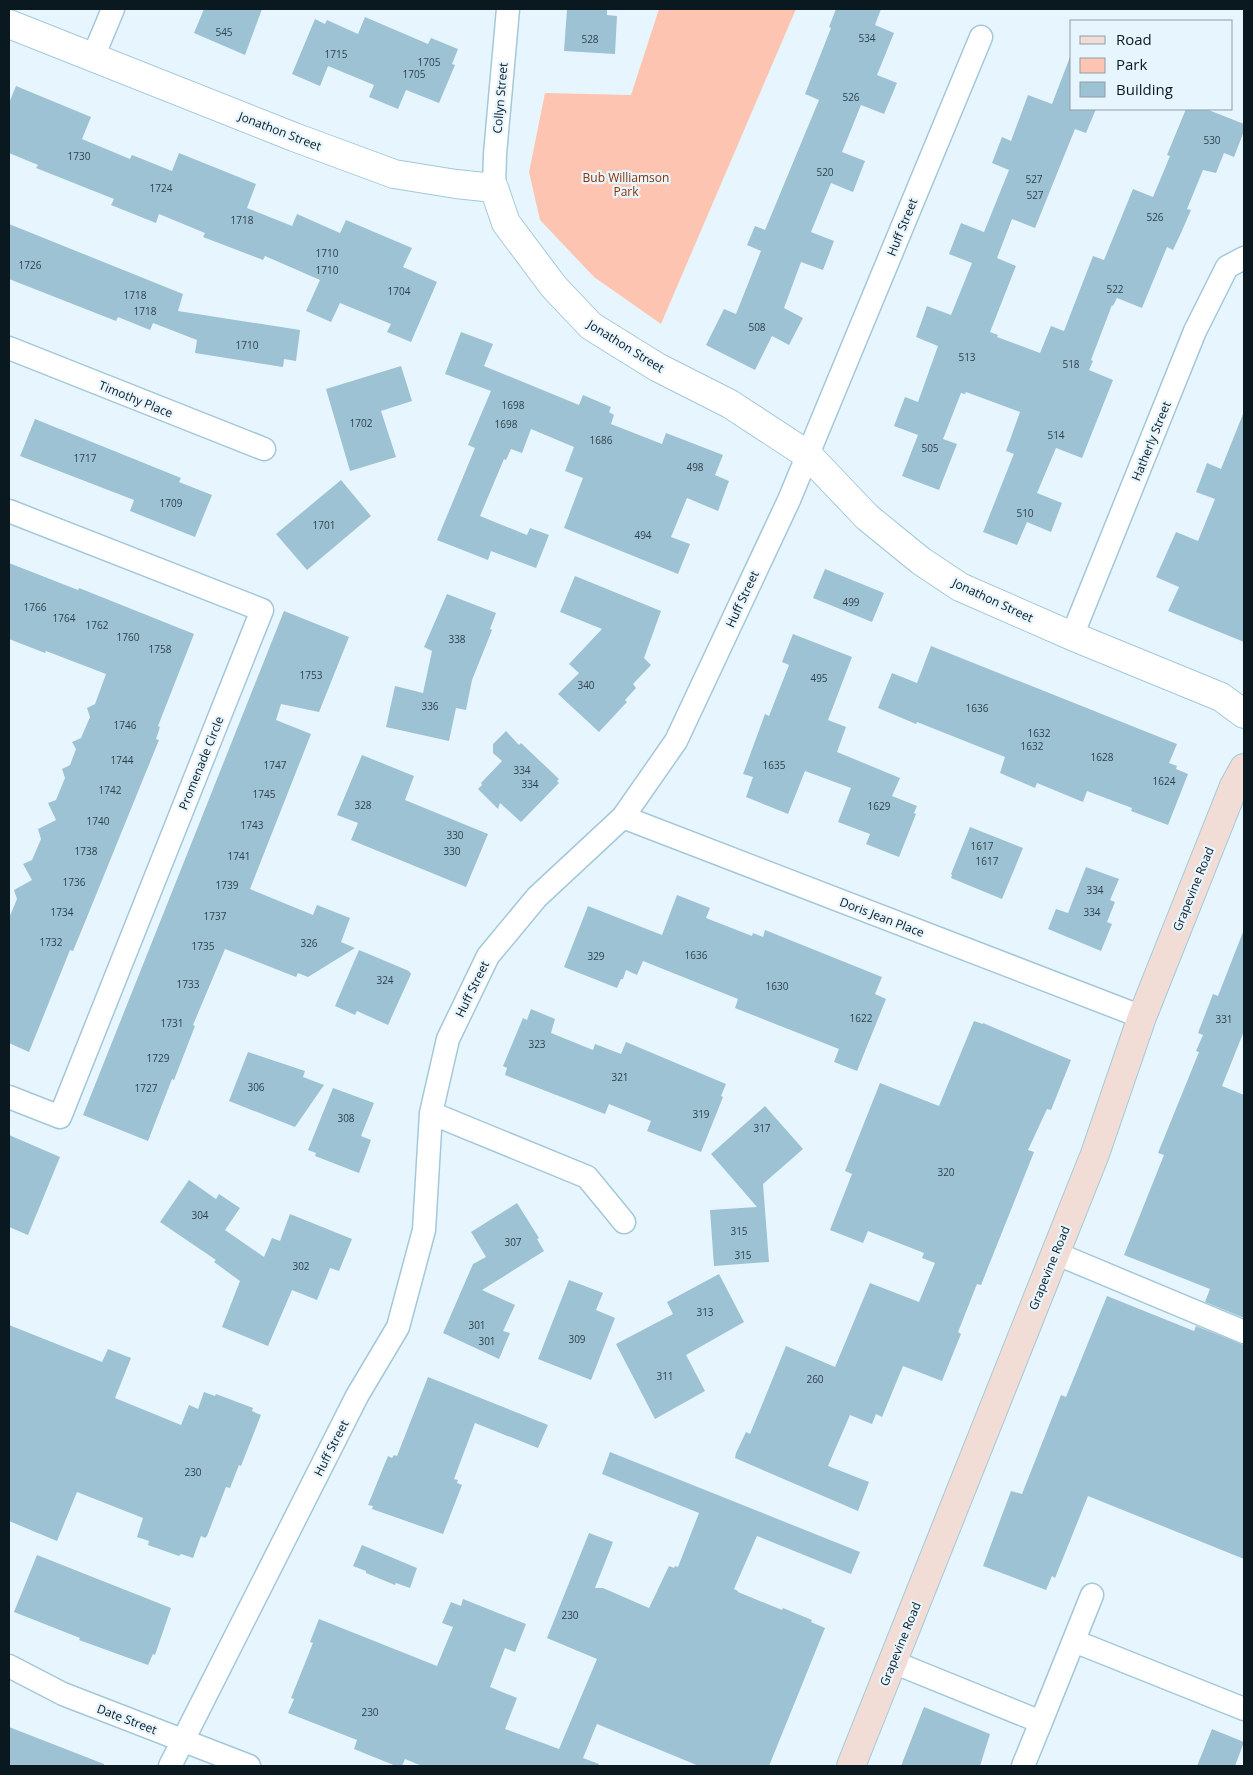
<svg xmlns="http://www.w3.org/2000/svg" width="1253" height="1775" font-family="'Open Sans',sans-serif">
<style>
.green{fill:#fdc5b1}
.building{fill:#9dc2d4}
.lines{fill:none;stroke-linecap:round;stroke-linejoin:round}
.minor-casing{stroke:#a3c8da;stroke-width:25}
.tertiary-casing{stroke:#a3c8da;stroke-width:30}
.secondary-casing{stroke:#a3c8da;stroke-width:30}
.minor{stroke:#fff;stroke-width:22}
.tertiary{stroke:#fff;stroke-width:28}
.secondary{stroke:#f1ddd5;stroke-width:28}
.labels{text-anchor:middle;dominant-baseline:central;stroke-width:4.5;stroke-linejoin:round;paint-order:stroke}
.number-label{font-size:10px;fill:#2f424c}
.street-label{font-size:12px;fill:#0a181f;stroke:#e7f6fe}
.park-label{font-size:12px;fill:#8d3003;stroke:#e7f6fe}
</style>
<rect width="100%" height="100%" fill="#e7f6fe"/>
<path class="green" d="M659,9H796L661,324L594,277L540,220L529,172L545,93L631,95Z"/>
<path class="building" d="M204,9H262L245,55L194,33Z
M567,9H607V15L617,16L615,54L564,51Z
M836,9H881L875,25L894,33L877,75L897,83L884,114L861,105L842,152L865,161L853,192L831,183L811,232L834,241L823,270L801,262L784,308L803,318L789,345L772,336L755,370L706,345L724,309L736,314L761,251L747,245L755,226L765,230L819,100L805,94L831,28L829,27Z
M365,17L428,44L431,38L458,49L452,64L455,65L439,103L406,90L398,109L369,97L374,85L328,66L320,86L292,74L315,19L325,24L327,20L358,34Z
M1070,57H1072V109H1096L1086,133L1075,129L1035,228L1012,219L997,258L1016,266L990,332L998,335L997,337L1040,353L1051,326L1064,331L1093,256L1104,260L1133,189L1153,197L1170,156L1167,155L1186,109H1206L1244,124V131L1234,157L1224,153L1216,173L1203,170L1187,209L1191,210L1181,233L1173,250L1167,247L1142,308L1117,298L1113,306L1112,305L1091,360L1093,361L1089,370L1113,380L1082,458L1056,448L1037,493L1062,503L1051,532L1027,522L1017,545L983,532L1013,456L1014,454L1006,451L1020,412L966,392L965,394L961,393L943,439L957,444L939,490L902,476L918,435L894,426L905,397L918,402L938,346L916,337L927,306L951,315L972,263L949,254L961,223L984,232L1009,170L992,163L1002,137L1011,141L1028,95L1052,104Z
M16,86L91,117L82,139L130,159L132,155L172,171L179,153L256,184L247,208L292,226L297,214L340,233L346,220L412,248L403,267L437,282L411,342L387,332L391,324L340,303L331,322L306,311L320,280L265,256L263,260L203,237L205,233L159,214L156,223L111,205L114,199L36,168L38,165L9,153V103Z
M9,224L183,294L178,311L300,330L296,361L284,359L283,367L195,353L197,340L153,323L150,330L118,317L116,321L9,279Z
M461,332L493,344L484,366L579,405L583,395L611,407L609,412L614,415L611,424L662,444L666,433L723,455L715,475L729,481L718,511L687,498L671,537L690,544L678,574L564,528L583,478L565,471L574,447L531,429L522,453L511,449L506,460L504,459L480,516L527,535L530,528L549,535L536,568L491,551L488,560L437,540L475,448L468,445L491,391L445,374Z
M401,366L412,401L381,411L396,457L350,471L326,389Z
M1243,414H1244V642L1168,611L1179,587L1156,577L1176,532L1198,541L1215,499L1196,492L1207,463L1221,469Z
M35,419L181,478L179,482L212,495L195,537L130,511L134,500L20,456Z
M341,480L371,516L307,570L276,534Z
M9,563L78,590L79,588L194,634L158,726L160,727L156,739L159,740L85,922L73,951L70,950L29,1052L9,1043V918L17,899L14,890L32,880L23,864L32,860L41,839L38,829L56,820L48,803L56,800L65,778L62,769L70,765L76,749L72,742L81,738L90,717L87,708L95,704L106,674L46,651L45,653L9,639Z
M825,569L884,593L872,622L813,598Z
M575,576L661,611L644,658L651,665L633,684L636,688L625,700L627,702L599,732L558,694L579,673L569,664L602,629L560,612Z
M447,594L496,613L490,629L492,630L472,680L466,710L456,708L449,741L386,727L395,686L423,693L432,651L424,647Z
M284,611L349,637L319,712L281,704L276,720L311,734L250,889L313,915L317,905L350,918L341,942L355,948L308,977L298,973L296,977L225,949L193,1025L195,1026L174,1080L172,1079L148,1141L83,1115Z
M793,634L852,657L828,720L846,727L837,752L900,778L892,796L917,806L914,813L916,814L899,857L866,844L870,834L838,822L851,788L805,771L788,814L746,797L753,777L743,774L765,714L769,716L789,665L782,662Z
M931,646L1177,744L1169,763L1177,766L1176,769L1188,774L1168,825L1131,811L1132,808L1087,791L1083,802L1037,783L1035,788L1000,773L1005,757L917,722L916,724L878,708L892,673L917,683Z
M506,731L519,745L521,743L559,779L557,781L559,783L521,822L500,803L498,809L478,789L482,785L481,783L502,761L493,753V744Z
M362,755L414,776L405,800L488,834L466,887L351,840L358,823L337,815Z
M970,827L1023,848L1002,899L951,878L952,875L951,874Z
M1086,867L1119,879L1110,900L1115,902L1107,922L1112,924L1101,951L1048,929L1056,909L1068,913Z
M677,895L710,908L706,918L752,936L753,933L763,937L765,930L882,977L875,994L886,999L857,1071L834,1062L839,1049L735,1008L738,999L643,961L637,975L626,970L623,979H621L617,988L564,967L588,906L662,935Z
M1243,932H1244V1031L1222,1086L1244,1095V1318L1205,1302L1210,1289L1124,1255L1164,1155L1158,1153L1199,1052L1196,1051L1203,1035L1198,1033L1213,994L1218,996Z
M359,950L409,971L411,974L388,1025L357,1011L355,1015L335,1006Z
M531,1009L555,1019L551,1033L593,1050L595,1044L621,1054L626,1042L726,1084L721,1096L723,1097L701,1152L647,1131L651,1121L609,1104L605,1114L505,1075L507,1068L503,1066L523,1018L527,1020Z
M974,1021L983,1024V1023L1071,1060L1051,1110L1047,1109L1028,1150L1034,1152L981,1285L977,1284L958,1332L961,1334L942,1381L903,1366L882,1417L876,1414L872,1424L850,1415L828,1466L869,1482L858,1511L735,1458L736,1453L746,1432L750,1434L786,1346L835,1367L870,1283L919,1302L935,1263L922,1258L924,1253L868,1231L863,1243L830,1230L852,1174L845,1171L880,1083L939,1106Z
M248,1052L305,1071L303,1077L324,1085L295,1127L229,1101Z
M333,1088L374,1103L361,1136L371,1140L359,1173L315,1156L316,1153L308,1150Z
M765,1106L803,1149L763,1184L769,1262L714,1266L710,1210L757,1207L711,1154Z
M9,1135L60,1157L28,1235L9,1227Z
M189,1180L216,1199L219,1194L240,1208L225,1230L264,1257L272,1238L280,1241L290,1214L352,1239L339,1271L330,1268L317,1300L292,1290L268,1346L222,1327L240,1281L214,1262L216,1260L160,1222Z
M517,1203L539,1238L537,1239L544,1251L482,1290L515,1305L503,1331L510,1333L499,1359L443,1333L473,1264L486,1257L471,1232Z
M719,1274L744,1322L686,1355L705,1391L655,1419L616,1344L673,1314L667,1302Z
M569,1280L603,1293L596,1310L615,1318L591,1380L538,1359Z
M1107,1296L1194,1331L1196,1326L1244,1345V1559L1088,1496L1055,1578L1052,1576L1046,1590L983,1566L1011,1491L1022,1494L1061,1395L1066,1397Z
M9,1325L102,1362L108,1349L131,1358L115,1398L181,1425L189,1405L198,1409L204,1392L215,1396L216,1394L253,1408L252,1411L261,1415L241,1466L239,1465L230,1488L226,1487L207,1536L205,1538L201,1536L193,1558L181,1554L179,1556L148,1545L149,1541L137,1537L143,1518L77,1492L57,1541L9,1521Z
M428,1377L548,1425L538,1448L475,1423L454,1479L458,1480L457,1483L462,1485L443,1534L372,1509L373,1506L368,1505L388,1456L392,1458L394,1455L397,1456Z
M610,1452L860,1552L851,1574L757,1536L734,1589L738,1591V1592L782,1610L783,1608L812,1620L811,1622L825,1628L769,1766H699L597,1724L583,1758L599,1764L598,1766H422L405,1759L402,1766H396L354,1749L357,1740L288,1713L294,1699L291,1698L313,1643L310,1642L319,1619L437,1666L453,1627L442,1623L451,1602L461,1606L463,1599L526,1624L515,1652L505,1648L490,1687L517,1698L505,1729L559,1749L597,1659L547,1638L589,1533L613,1542L595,1588H603L649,1608L669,1566L674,1568L675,1566L678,1567L699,1513L602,1474Z
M362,1545L417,1568L410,1588L396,1583L395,1585L366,1573V1571L353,1566Z
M37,1555L171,1608L155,1655L153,1654L148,1665L79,1640L80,1638L14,1612Z
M924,1707L990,1734L980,1766H901Z
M9,1727L104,1764V1766H9Z
M1212,1729L1244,1742L1235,1766H1197Z"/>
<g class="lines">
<g class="minor-casing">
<path id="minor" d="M93,57L113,9
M494,188L495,154L508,9
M9,348L264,449
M9,511L262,610L60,1117L9,1097
M1072,636L1195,331L1227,267L1244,258
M623,817L1142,1017
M431,1113L587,1177L624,1222
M1055,1253L1244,1332
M1074,1641L1244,1709
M893,1662L1041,1722L1023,1766
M9,1666L63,1694L249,1766
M1041,1722L1092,1595
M170,1766L357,1396L398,1327L424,1230L431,1113L448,1039L488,956L537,897L623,817L676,741L789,500L981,37"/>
</g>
<g class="tertiary-casing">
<path id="tertiary" d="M9,24L294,137L394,174L456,184L494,188L506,223L554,287L591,326L657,367L730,404L808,455L867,517L921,561L960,587L1072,636L1221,697L1244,714"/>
</g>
<g class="secondary-casing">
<path id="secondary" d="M851,1766L1095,1154L1142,1017L1234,786L1244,768"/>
</g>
<use href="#minor" class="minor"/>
<use href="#tertiary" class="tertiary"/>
<use href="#secondary" class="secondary"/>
</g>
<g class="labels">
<g class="number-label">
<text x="224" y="32">545</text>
<text x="867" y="38">534</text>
<text x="590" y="39">528</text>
<text x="336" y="54">1715</text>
<text x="429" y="62">1705</text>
<text x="414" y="74">1705</text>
<text x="851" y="97">526</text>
<text x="1212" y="140">530</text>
<text x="79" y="156">1730</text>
<text x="825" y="172">520</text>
<text x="1034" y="179">527</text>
<text x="161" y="188">1724</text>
<text x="1035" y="195">527</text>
<text x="1155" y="217">526</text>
<text x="242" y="220">1718</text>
<text x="327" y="253">1710</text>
<text x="30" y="265">1726</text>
<text x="327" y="270">1710</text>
<text x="1115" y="289">522</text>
<text x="399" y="291">1704</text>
<text x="135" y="295">1718</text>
<text x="145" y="311">1718</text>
<text x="757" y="327">508</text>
<text x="247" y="345">1710</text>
<text x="967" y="357">513</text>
<text x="1071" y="364">518</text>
<text x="513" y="405">1698</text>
<text x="361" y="423">1702</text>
<text x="506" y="424">1698</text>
<text x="1056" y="435">514</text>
<text x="601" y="440">1686</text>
<text x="930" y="448">505</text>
<text x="85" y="458">1717</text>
<text x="695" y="467">498</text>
<text x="171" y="503">1709</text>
<text x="1025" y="513">510</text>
<text x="324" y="525">1701</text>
<text x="643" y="535">494</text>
<text x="851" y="602">499</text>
<text x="35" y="607">1766</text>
<text x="64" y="618">1764</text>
<text x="97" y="625">1762</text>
<text x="128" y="637">1760</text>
<text x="457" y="639">338</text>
<text x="160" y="649">1758</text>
<text x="311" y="675">1753</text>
<text x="819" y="678">495</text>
<text x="586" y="685">340</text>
<text x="430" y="706">336</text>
<text x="977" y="708">1636</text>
<text x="125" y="725">1746</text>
<text x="1039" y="733">1632</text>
<text x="1032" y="746">1632</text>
<text x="1102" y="757">1628</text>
<text x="122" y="760">1744</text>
<text x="275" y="765">1747</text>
<text x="774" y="765">1635</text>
<text x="522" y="770">334</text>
<text x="1164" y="781">1624</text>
<text x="530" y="784">334</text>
<text x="110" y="790">1742</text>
<text x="264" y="794">1745</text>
<text x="363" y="805">328</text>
<text x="879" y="806">1629</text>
<text x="98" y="821">1740</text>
<text x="252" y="825">1743</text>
<text x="455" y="835">330</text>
<text x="982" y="846">1617</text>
<text x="86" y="851">1738</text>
<text x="452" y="851">330</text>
<text x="239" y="856">1741</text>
<text x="987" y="861">1617</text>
<text x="74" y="882">1736</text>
<text x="227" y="885">1739</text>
<text x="1095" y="890">334</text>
<text x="62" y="912">1734</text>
<text x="1092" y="912">334</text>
<text x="215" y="916">1737</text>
<text x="51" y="942">1732</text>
<text x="309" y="943">326</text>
<text x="203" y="946">1735</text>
<text x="696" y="955">1636</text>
<text x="596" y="956">329</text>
<text x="385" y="980">324</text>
<text x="188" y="984">1733</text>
<text x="777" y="986">1630</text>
<text x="861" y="1018">1622</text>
<text x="1224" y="1019">331</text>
<text x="172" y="1023">1731</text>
<text x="537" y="1044">323</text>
<text x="158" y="1058">1729</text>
<text x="620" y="1077">321</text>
<text x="256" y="1087">306</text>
<text x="146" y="1088">1727</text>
<text x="701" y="1114">319</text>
<text x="346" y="1118">308</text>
<text x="762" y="1128">317</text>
<text x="946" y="1172">320</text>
<text x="200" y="1215">304</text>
<text x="739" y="1231">315</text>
<text x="513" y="1242">307</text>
<text x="743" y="1255">315</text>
<text x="301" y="1266">302</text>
<text x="705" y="1312">313</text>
<text x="477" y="1325">301</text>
<text x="577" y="1339">309</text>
<text x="487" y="1341">301</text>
<text x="665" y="1376">311</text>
<text x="815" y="1379">260</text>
<text x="193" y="1472">230</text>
<text x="570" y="1615">230</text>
<text x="370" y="1712">230</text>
</g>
<g class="street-label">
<text transform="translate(500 98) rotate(-85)">Collyn Street</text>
<text transform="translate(280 131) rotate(21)">Jonathon Street</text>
<text transform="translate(902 227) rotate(-68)">Huff Street</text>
<text transform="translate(626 346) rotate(32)">Jonathon Street</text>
<text transform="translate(136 399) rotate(22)">Timothy Place</text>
<text transform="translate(1151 441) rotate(-68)">Hatherly Street</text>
<text transform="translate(742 599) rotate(-65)">Huff Street</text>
<text transform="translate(993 600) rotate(25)">Jonathon Street</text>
<text transform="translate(201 763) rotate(-68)">Promenade Circle</text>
<text transform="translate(1193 889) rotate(-68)">Grapevine Road</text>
<text transform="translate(882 917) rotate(21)">Doris Jean Place</text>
<text transform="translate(472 989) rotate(-64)">Huff Street</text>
<text transform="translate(1049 1268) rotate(-68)">Grapevine Road</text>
<text transform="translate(331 1448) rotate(-63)">Huff Street</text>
<text transform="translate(900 1644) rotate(-68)">Grapevine Road</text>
<text transform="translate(127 1719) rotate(21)">Date Street</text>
</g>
<g class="park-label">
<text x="626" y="177">Bub Williamson<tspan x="626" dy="14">Park</tspan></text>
</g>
</g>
<rect width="1253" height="1775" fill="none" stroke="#0a181f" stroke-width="20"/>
<rect x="1070" y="20" width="162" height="90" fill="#e7f6fe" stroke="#8f9da5"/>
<rect x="1080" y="36" width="25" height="8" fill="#f1ddd5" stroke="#8f9da5"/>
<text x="1116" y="45" font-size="15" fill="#0a181f">Road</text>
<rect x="1080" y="58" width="25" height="15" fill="#fdc5b1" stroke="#8f9da5"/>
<text x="1116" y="70" font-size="15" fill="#0a181f">Park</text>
<rect x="1080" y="82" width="25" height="15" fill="#9dc2d4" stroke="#8f9da5"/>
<text x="1116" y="95" font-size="15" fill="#0a181f">Building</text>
</svg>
